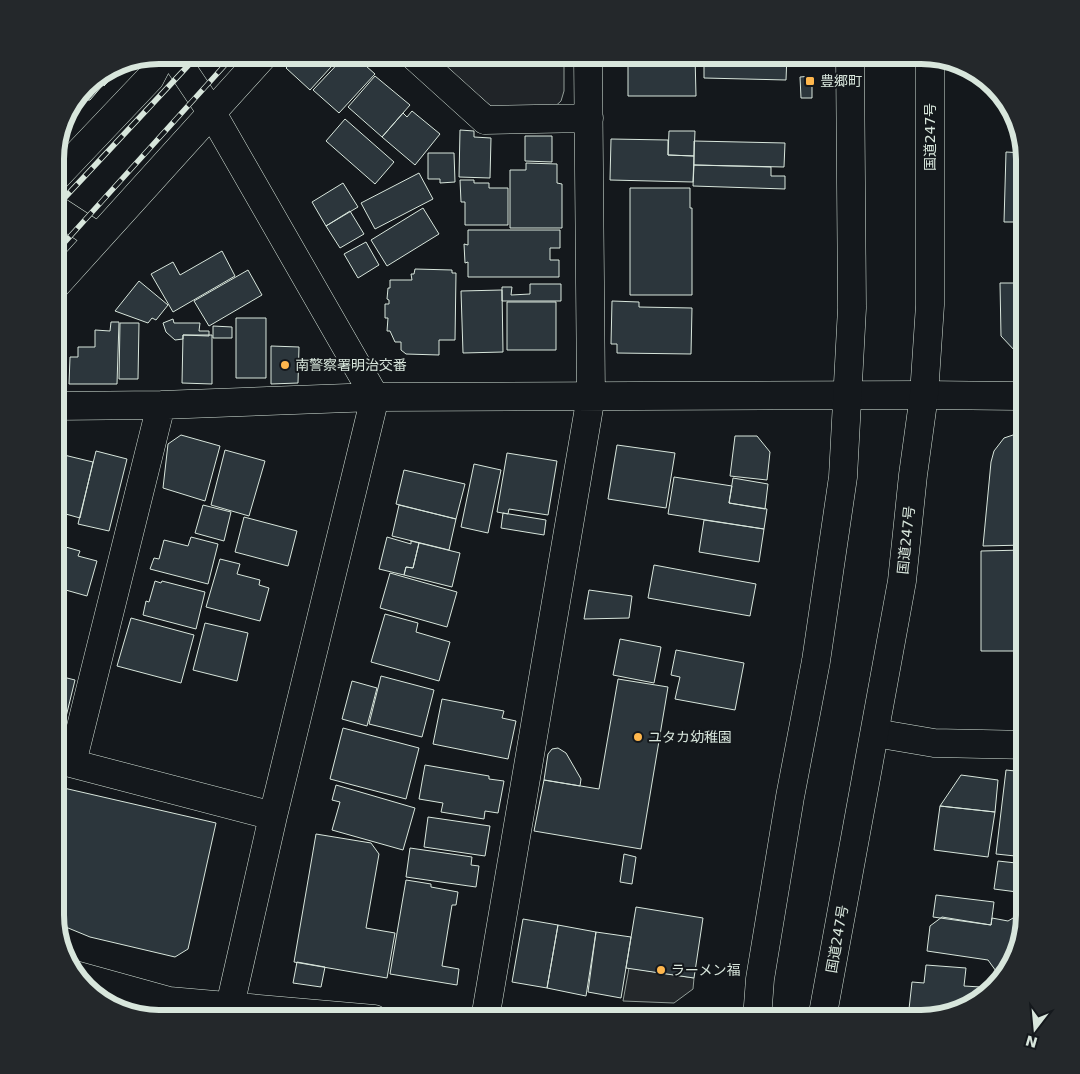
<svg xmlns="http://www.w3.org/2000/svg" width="1080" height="1074" font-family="'DejaVu Sans','Noto Sans JP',sans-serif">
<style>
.green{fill:#202428;stroke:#939e99}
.parking{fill:#24282b;stroke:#939e99}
.building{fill:#2c363c;stroke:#d8e6dc}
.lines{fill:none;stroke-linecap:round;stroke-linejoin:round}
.minor-casing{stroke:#d8e6dc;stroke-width:29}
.highway-casing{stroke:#d8e6dc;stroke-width:29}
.minor{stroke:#14181c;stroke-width:28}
.highway{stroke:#14181c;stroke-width:28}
.rail-casing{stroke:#d8e6dc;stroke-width:5.5}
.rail{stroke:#14181c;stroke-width:4;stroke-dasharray:11;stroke-linecap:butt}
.poi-dot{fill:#ffb74d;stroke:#14181c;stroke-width:2}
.labels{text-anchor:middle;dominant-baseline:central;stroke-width:4;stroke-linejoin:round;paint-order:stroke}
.poi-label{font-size:14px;fill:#d8e6dc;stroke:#14181c;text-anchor:start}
.street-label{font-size:14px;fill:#d8e6dc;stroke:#14181c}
.rim{fill:none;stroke:#d8e6dc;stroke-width:6}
</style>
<rect width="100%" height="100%" fill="#14181c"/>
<path class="green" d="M431,55H564V91L561,101L550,111L493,108Z"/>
<path class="parking" d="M629,968L694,978L693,989L674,1003L623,1001Z"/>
<path class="building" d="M298,55H342L310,90L286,68Z
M346,55H361L369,62L366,66L375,74L339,113L313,90Z
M636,55H695L696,96H628V56Z
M704,55H787L786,80L704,78Z
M127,61L104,86L105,71L119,63Z
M103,73L102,86L90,100H83V90L90,81Z
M375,76L410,105L382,137L348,107Z
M812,76V98H801L800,77Z
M1001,93L1010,108H1001Z
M72,104H76L75,118L60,134L66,112Z
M412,111L440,134L415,165L382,137L403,113L407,117Z
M345,119L394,162L375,184L326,141Z
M460,130L474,131V137L491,138L490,178L459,177Z
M669,131H695L694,156L668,155Z
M525,136H552V162L525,161Z
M611,139L668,140V155L694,156L693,182L610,180Z
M694,141L785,143L784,167L694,165Z
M1006,152L1024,153L1025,222H1004Z
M428,153H454L455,182L440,183V179H428Z
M526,163L557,164V183L562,184V228H510V170H526Z
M694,165L771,167V176H785V189L693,186Z
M419,173L433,199L375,229L361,203Z
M460,180H474V183H489V188H508V225H465V202H461Z
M343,183L358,207L326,226L312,202Z
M630,188H690V208H692V295H630Z
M423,208L439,234L387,266L371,240Z
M350,211L364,234L340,248L326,226Z
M468,230H560V248H550V260H559V277H468V262L465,263L464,244L468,245Z
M366,242L379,265L358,278L344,254Z
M222,251L235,276L173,312L151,274L173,262L180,275Z
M415,269L452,270V273H456L455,340H439V355L406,354L401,350V342H395L390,331H387L388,318H385V304H389V300L387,299L388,288H390V280H412L411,274H414Z
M248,270L262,295L209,326L194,301Z
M139,281L168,305L156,320L152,318L148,323L115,311Z
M1000,283H1025V352H1016L1001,336Z
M530,284H561V301H502V287H512L511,295L530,294Z
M502,290L503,352L463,353L461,291Z
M612,301L639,302V307L692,308L691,354L617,353V344H611Z
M507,302H556V350H507Z
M236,318H266V378H236Z
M173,319L174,323H200L199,331H209V336L183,335V339L175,340L166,332L163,323Z
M111,322H119L117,384H69L70,357H78V347H95V330L110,331Z
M120,323H139L138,379H119Z
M213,326L232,327V338H213Z
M183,335H212V384L182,383Z
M271,346L299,347L298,383L271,384Z
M1025,433V545L983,546L991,462L994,451L1004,438L1016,434Z
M181,435L220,446L205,501L163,488L168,444Z
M735,436H757L770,452L767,480L730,476Z
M55,437H65L57,467H55Z
M617,445L675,453L666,508L608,499Z
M225,450L265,461L249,516L211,505Z
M96,451L127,459L109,531L78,524Z
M507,453L557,461L548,515L509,509L508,514L497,512Z
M64,455L93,462L80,518L55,511V488Z
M474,464L501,470L488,533L461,527Z
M404,470L465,484L456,519L396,504Z
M674,477L732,486L729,503L767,509L764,529L668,514Z
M733,478L768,484L765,509L729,503Z
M203,505L231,512L224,541L195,533Z
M399,505L456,519L449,550L392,536Z
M503,513L546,520L544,535L501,528Z
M244,517L297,531L288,566L235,552Z
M704,520L764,529L759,562L699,552Z
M191,537L218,544L208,584L150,569L154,558L159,559L164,540L188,546Z
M387,537L411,544V541L419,543L413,568L406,567L404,575L379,569Z
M419,543L460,553L452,587L404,575L406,567L413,568Z
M55,544L80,551L78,556L97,561L87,596L55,587Z
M1025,550V651H981V551Z
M220,559L240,564L237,574L260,580L259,585L269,588L260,621L206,607Z
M654,565L756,584L750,616L648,598Z
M390,573L457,592L447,627L380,608Z
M155,581L161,583L162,581L205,592L196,629L143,615L146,601L149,602Z
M589,590L632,596L629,618L584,619Z
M385,614L418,623L416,632L450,642L439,681L371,662Z
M131,618L194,635L181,683L117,666Z
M205,623L248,633L237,681L193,670Z
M620,639L661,647L654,683L613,675Z
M676,650L744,663L735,710L675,699L680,677L671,675Z
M55,675L75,680L64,725L55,730Z
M381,676L434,690L422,737L369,724Z
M618,679L668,687L641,849L534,831L544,780L599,789Z
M352,681L377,688L367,726L342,719Z
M442,699L504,711L502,718L516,721L508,759L433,744Z
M343,728L419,748L406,799L330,779Z
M558,748L566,753L581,779L580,786L544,780L548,754L552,749Z
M425,765L489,776V779L504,781L498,813L485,811L484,819L441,812L443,803L419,799Z
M1006,770L1025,772V857L996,854Z
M961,775L998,780L995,812L940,806Z
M336,785L415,808L403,850L332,830L340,802L332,800Z
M55,786L216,823L188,949L175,957L90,937L56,923L55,916Z
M940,806L995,812L988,857L934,850Z
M428,817L490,826L485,856L424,847Z
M316,834L371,843L379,854L366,928L395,933L387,978L294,962Z
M410,848L472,857L471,865L479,866L476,887L406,877Z
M624,854L636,857L632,884L620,882Z
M998,861L1025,864V893L994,889Z
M406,880L431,884V887L458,892L456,905H452L442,966L459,969L457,985L390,974Z
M936,895L994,902L991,925L933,917Z
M636,907L703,918L694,978L626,968Z
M1025,911L1017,955L1001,978L988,960L927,951L930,926L942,917L991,925L992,918L1008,921Z
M523,919L558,925L547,988L512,982Z
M558,925L596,932L586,996L547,988Z
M596,932L631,937L621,998L588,992Z
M297,962L325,967L321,987L293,983Z
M926,965L966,968L964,986L981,987L987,995L961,1011L920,1019L909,1009L912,982L924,983Z"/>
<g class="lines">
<g class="minor-casing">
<path id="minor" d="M173,55L212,113L375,397L924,395L1025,396
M413,55L485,120L589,118
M55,178L150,78L162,55
M55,209L98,237
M55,286L264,55
M55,406L161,405L375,397L273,816L227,1019
M875,733L934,743L1025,745
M55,759L273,816
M72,763L161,405
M75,975L169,1001L374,1019
M485,1019L591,396L588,55"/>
</g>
<g class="highway-casing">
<path id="highway" d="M757,1019L760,979L790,797L816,661L843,477L852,308L850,55
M822,1019L902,581L913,475L924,395L930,305V56"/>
</g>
<use href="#minor" class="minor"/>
<use href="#highway" class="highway"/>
<g class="rail-casing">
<path id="rail" d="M55,208L198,55
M55,253L234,55"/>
</g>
<use href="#rail" class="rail"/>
</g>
<g class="poi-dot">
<rect x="805" y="76" width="10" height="10" rx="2.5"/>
<circle cx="285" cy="365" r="5"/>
<circle cx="638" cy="737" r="5"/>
<circle cx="661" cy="970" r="5"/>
</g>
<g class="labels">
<g class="poi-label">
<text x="820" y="81">豊郷町</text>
<text x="295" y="365">南警察署明治交番</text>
<text x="648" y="737">ユタカ幼稚園</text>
<text x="671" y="970">ラーメン福</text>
</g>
<g class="street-label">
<text transform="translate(930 137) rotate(-90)">国道247号</text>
<text transform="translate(906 540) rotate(-84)">国道247号</text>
<text transform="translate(837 939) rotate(-80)">国道247号</text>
</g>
</g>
<path d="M0 0H1080V1074H0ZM159 64H921A95 95 0 0 1 1016 159V915A95 95 0 0 1 921 1010H159A95 95 0 0 1 64 915V159A95 95 0 0 1 159 64Z" fill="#24282b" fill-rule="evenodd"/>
<path class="rim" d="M159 64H921A95 95 0 0 1 1016 159V915A95 95 0 0 1 921 1010H159A95 95 0 0 1 64 915V159A95 95 0 0 1 159 64Z"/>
<g transform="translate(1035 1029) rotate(196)" stroke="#14181c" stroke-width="4" paint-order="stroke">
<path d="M0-4L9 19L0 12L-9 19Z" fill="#d8e6dc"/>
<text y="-8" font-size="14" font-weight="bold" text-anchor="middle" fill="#d8e6dc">N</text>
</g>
</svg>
